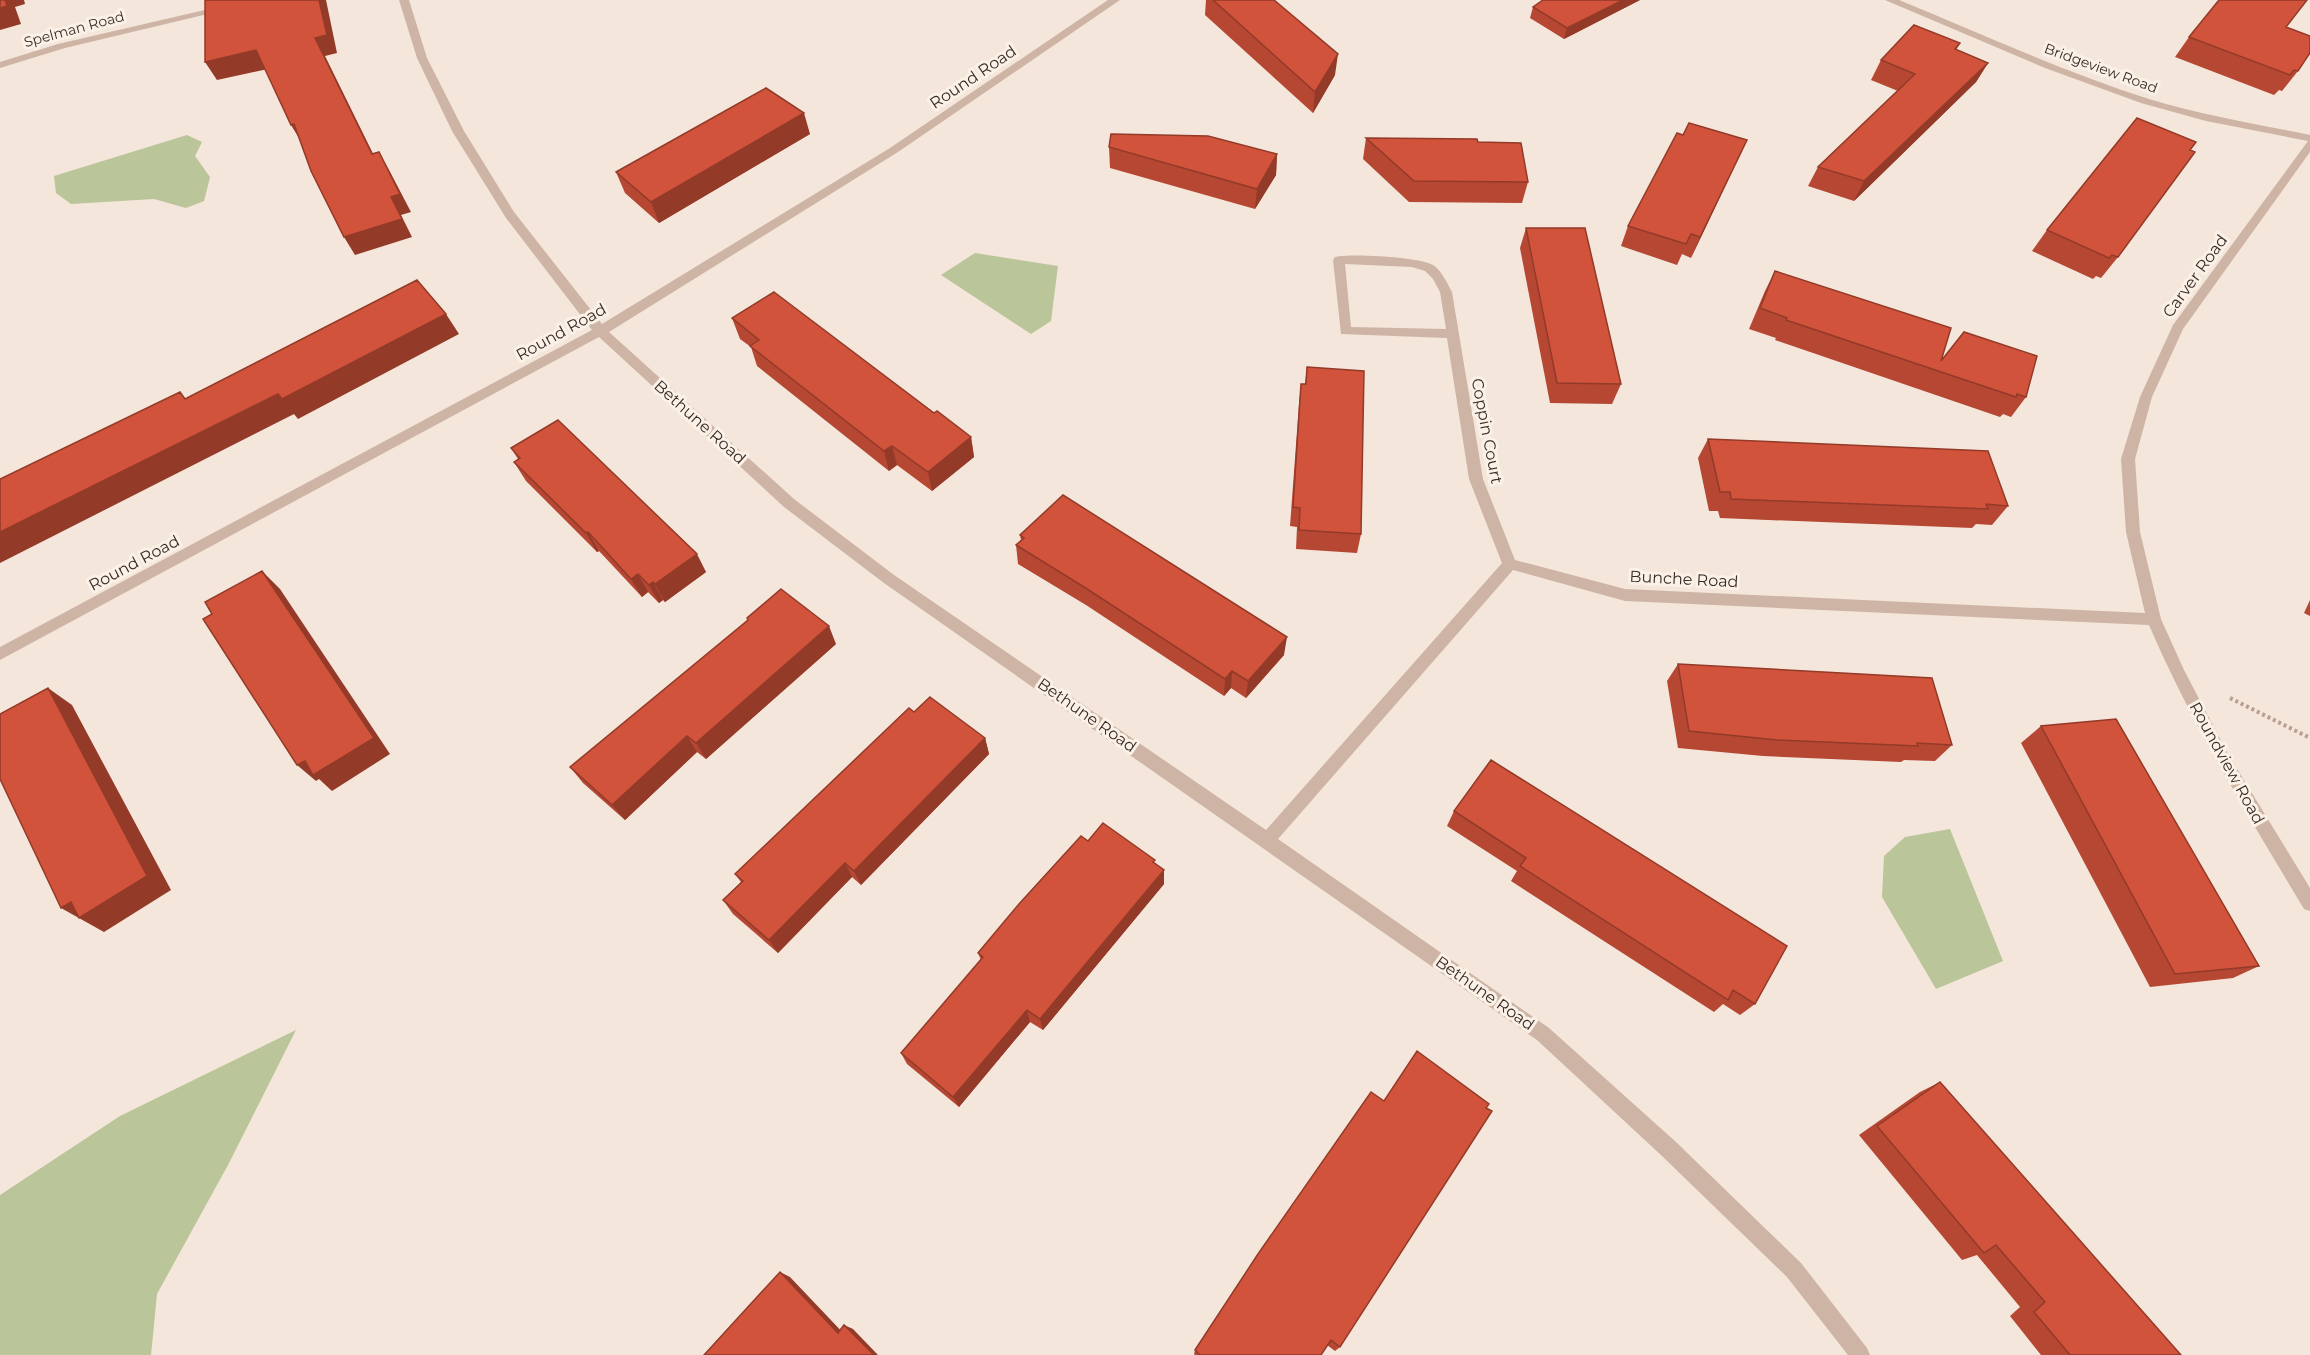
<svg xmlns="http://www.w3.org/2000/svg" width="2310" height="1355" font-family="Montserrat,sans-serif">
<style>
.green{fill:#bac599}
.lines{fill:none;stroke-linecap:round;stroke-linejoin:round}
.path{stroke:#ba9e8f;stroke-width:4;stroke-dasharray:3 3;stroke-linecap:butt}
.street{fill:#ceb4a5;fill-rule:evenodd}
.wall{fill:#b54733}
.shaded-wall{fill:#933a29}
.building{fill:#d2533b;stroke:#933a29;stroke-width:1.5}
.labels{text-anchor:middle;dominant-baseline:central;stroke-width:6;stroke-linejoin:round;paint-order:stroke}
.far-street-label{font-size:14px;fill:#392b27;stroke:#fbf1e7}
.street-label{font-size:16px;fill:#392b27;stroke:#fbf1e7}
</style>
<rect width="100%" height="100%" fill="#f4e6da"/>
<path class="green" d="M187,135L202,142L195,156L210,177L204,201L186,208L154,199L71,204L56,193L54,176Z
M975,253L1058,266L1051,321L1031,334L941,275Z
M1950,829L2003,961L1936,989L1882,897L1884,856L1905,837Z
M296,1030L228,1165L157,1294L151,1355H0V1195L120,1116Z"/>
<g class="lines">
<path class="path" d="M2230,698L2310,738"/>
<path class="street" d="M248,0H266L65,48L0,68V62L58,44Z
M399,0H409L427,58L464,131L514,212L602,324L890,148L1108,0H1120L898,152L609,332L794,499L894,575L1266,830L1502,563L1469,479L1447,338L1341,334L1333,260L1335,257C1350,253 1420,257 1433,265C1442,271 1447,283 1452,292L1483,479L1515,560L1625,589L2145,613L2126,532L2121,459L2140,397L2173,325L2308,141L2206,121L2141,103L2045,68L1885,0H1899C1982,34 2064,72 2149,99C2202,115 2256,124 2310,135V152L2183,329L2152,397L2135,459L2140,532L2161,619L2184,670L2228,754L2310,888V911L2304,909C2248,815 2192,725 2149,625L1625,601L1513,570L1278,839L1549,1028L1676,1142L1801,1263L1867,1348L1870,1355H1848L1787,1277L1662,1156L1537,1040L884,583L784,507L599,337L0,660V647L592,330L506,218L452,131L417,58ZM1345,264L1412,267L1425,271L1433,279L1440,292L1446,329L1351,327Z"/>
</g>
<path class="wall" d="M1206,0H1274L1335,75L1313,113L1205,15Z
M1640,0L1564,39L1530,18L1533,7Z
M2286,27L2298,71L2282,91L2279,90L2274,95L2175,57L2189,37Z
M1960,43L1956,50L1988,63L1976,82L1854,201L1808,186L1818,167L1898,91L1871,80L1881,60Z
M810,134L659,223L625,193L616,172Z
M1683,135L1747,140L1691,258L1682,254L1677,265L1621,246L1628,226Z
M1366,138L1478,142L1528,182L1522,203L1409,202L1363,159Z
M1109,147L1277,154L1276,175L1255,209L1110,168Z
M1526,228L1621,384L1612,404L1550,403L1520,248Z
M2047,230L2118,257L2101,278L2096,276L2093,279L2032,251Z
M1775,271L1941,361L2026,397L2011,417L2003,414L2000,417L1775,340L1776,338L1749,329L1765,291Z
M732,318L934,413L971,437L974,457L932,491L897,465L889,471L757,366L751,347L740,339Z
M1307,367L1361,534L1357,553L1296,549L1297,527L1290,526L1299,404L1301,384H1305Z
M1708,439L2008,506L1992,525L1976,524L1972,528L1720,518L1718,511H1709L1698,458Z
M511,448L706,572L665,602L663,600L659,603L648,592L642,597L599,551L597,552L526,481L514,462L518,459Z
M1020,535L1284,655L1246,698L1231,688L1224,696L1086,605L1018,564L1016,545L1021,540Z
M2310,600V616L2304,613Z
M836,644L706,759L697,752L625,820L583,783L570,767Z
M1678,664L1952,745L1935,761L1904,760L1901,762L1763,756L1678,748L1667,681Z
M914,712L985,738L989,754L861,885L852,877L778,953L733,914L723,900L741,882L735,874Z
M2041,726L2259,966L2233,978L2150,987L2021,743Z
M1454,811L1755,1004L1740,1015L1723,1004L1714,1012L1511,881L1517,871L1447,826Z
M1088,841L1155,863L1164,884L1043,1030L1030,1022L959,1107L907,1064L901,1053L981,960L978,953Z
M1940,1082L2181,1355H2041L2010,1316L2020,1307L1977,1255L1962,1260L1859,1135L1920,1092Z
M1371,1092L1340,1347L1335,1351L1327,1345L1321,1355H1195L1194,1354L1195,1350Z"/>
<path class="shaded-wall" d="M5,0H24L25,4L15,7L21,24L0,30V8Z
M319,0H326L337,53L325,56L382,172L372,154L315,38Z
M1623,0H1640L1564,39L1567,28Z
M256,50L268,69L217,80L205,62Z
M1338,54L1335,75L1313,113L1315,92Z
M1988,63L1976,82L1854,201L1864,181Z
M804,113L810,134L659,223L651,202Z
M294,124L302,143L291,125Z
M1747,140L1737,161L1691,258L1700,237Z
M379,152L389,170L411,212L401,215L412,237L355,255L344,237L391,197Z
M1277,154L1276,175L1255,209L1257,189Z
M446,314L459,334L298,419L282,399Z
M278,394L294,414L0,563V532Z
M971,437L974,457L932,491L928,472Z
M892,446L897,465L889,471L884,451Z
M588,532L599,551L597,552L586,533Z
M697,554L706,572L665,602L655,584Z
M262,571L280,589L390,754L332,791L319,779L316,781L297,765Z
M638,574L648,592L642,597L631,579Z
M653,582L663,600L659,603L649,585Z
M829,626L836,644L706,759L696,743Z
M1287,637L1284,655L1246,698L1248,681Z
M1232,671L1231,688L1224,696L1225,679Z
M48,688L72,705L171,890L104,932L61,908Z
M687,736L697,752L625,820L612,805Z
M985,738L989,754L861,885L854,871Z
M845,863L852,877L778,953L769,940Z
M1164,870V884L1043,1030L1040,1019Z
M1027,1010L1030,1022L959,1107L953,1097Z
M780,1272L790,1277L847,1337L838,1333Z
M844,1325L853,1329L878,1355H874Z"/>
<path class="building" d="M0,0H5L7,6L0,8Z
M205,0H319L327,35L315,38L372,154L379,152L400,194L391,197L402,219L344,237L311,171L294,124L291,125L256,50L205,62Z
M1213,0H1274L1338,54L1315,92Z
M1543,0H1623L1567,28L1533,7Z
M2219,0H2307L2286,27L2310,36V53L2298,71L2294,70L2290,75L2189,37Z
M1914,25L1960,43L1955,49L1988,63L1864,181L1818,167L1915,74L1881,60Z
M766,88L804,113L651,202L616,172Z
M2137,118L2196,142L2190,150L2195,152L2118,257L2112,255L2109,258L2047,230Z
M1689,123L1747,140L1700,237L1691,234L1686,244L1628,226L1677,133L1683,135Z
M1111,134L1208,136L1277,154L1257,189L1109,147Z
M1366,138L1477,139L1478,142L1521,143L1528,182L1414,181Z
M1526,228H1585L1621,384L1557,383Z
M1775,271L1951,328L1941,361L1964,332L2037,356L2026,397L2017,394L2016,397L1786,320L1787,318L1760,308Z
M417,280L446,314L282,399L278,394L0,532V479L180,392L185,399Z
M774,292L934,413L937,411L971,437L928,472L892,446L884,451L750,346L759,340L732,318Z
M1307,367L1364,371L1361,534L1299,530L1300,508L1293,507L1301,384H1306Z
M558,420L697,554L655,584L653,582L649,585L638,574L631,579L588,532L586,533L514,462L520,458L511,448Z
M1708,439L1988,451L2008,506L1986,504L1988,509L1731,499L1730,492H1720Z
M1063,495L1287,637L1248,681L1232,671L1225,679L1084,587L1016,545L1024,538L1020,535Z
M262,571L374,738L313,775L305,761L297,765L203,619L212,614L205,602Z
M781,589L829,626L696,743L687,736L612,805L570,767L748,620L747,618Z
M1678,664L1932,678L1952,745L1917,743L1918,746L1777,740L1689,731Z
M48,688L147,876L79,918L71,902L61,908L0,779V714Z
M930,697L985,738L854,871L845,863L769,940L723,900L743,881L735,874L909,708L914,712Z
M2116,719L2259,966L2175,974L2041,726Z
M1491,760L1787,946L1755,1004L1733,990L1728,1000L1520,866L1526,858L1454,811Z
M1103,823L1155,860L1153,862L1164,870L1040,1019L1027,1010L953,1097L901,1053L983,957L978,953L1019,904L1081,836L1088,841Z
M1417,1051L1489,1104L1486,1108L1492,1111L1340,1347L1331,1340L1321,1355H1200L1195,1350L1258,1254L1371,1092L1384,1101Z
M1940,1082L2181,1355H2070L2034,1312L2045,1302L1996,1245L1984,1253L1877,1126Z
M780,1272L838,1333L844,1325L874,1355H704Z"/>
<g class="labels">
<g class="far-street-label">
<text transform="translate(74 29) rotate(-15)">Spelman Road</text>
<text transform="translate(2101 68) rotate(20)">Bridgeview Road</text>
</g>
<g class="street-label">
<text transform="translate(973 77) rotate(-34)">Round Road</text>
<text transform="translate(2195 276) rotate(-54)">Carver Road</text>
<text transform="translate(561 332) rotate(-29)">Round Road</text>
<text transform="translate(700 422) rotate(42)">Bethune Road</text>
<text transform="translate(1487 431) rotate(79)">Coppin Court</text>
<text transform="translate(134 563) rotate(-28)">Round Road</text>
<text transform="translate(1684 579) rotate(3)">Bunche Road</text>
<text transform="translate(1087 715) rotate(35)">Bethune Road</text>
<text transform="translate(2227 763) rotate(61)">Roundview Road</text>
<text transform="translate(1485 993) rotate(35)">Bethune Road</text>
</g>
</g>
</svg>
